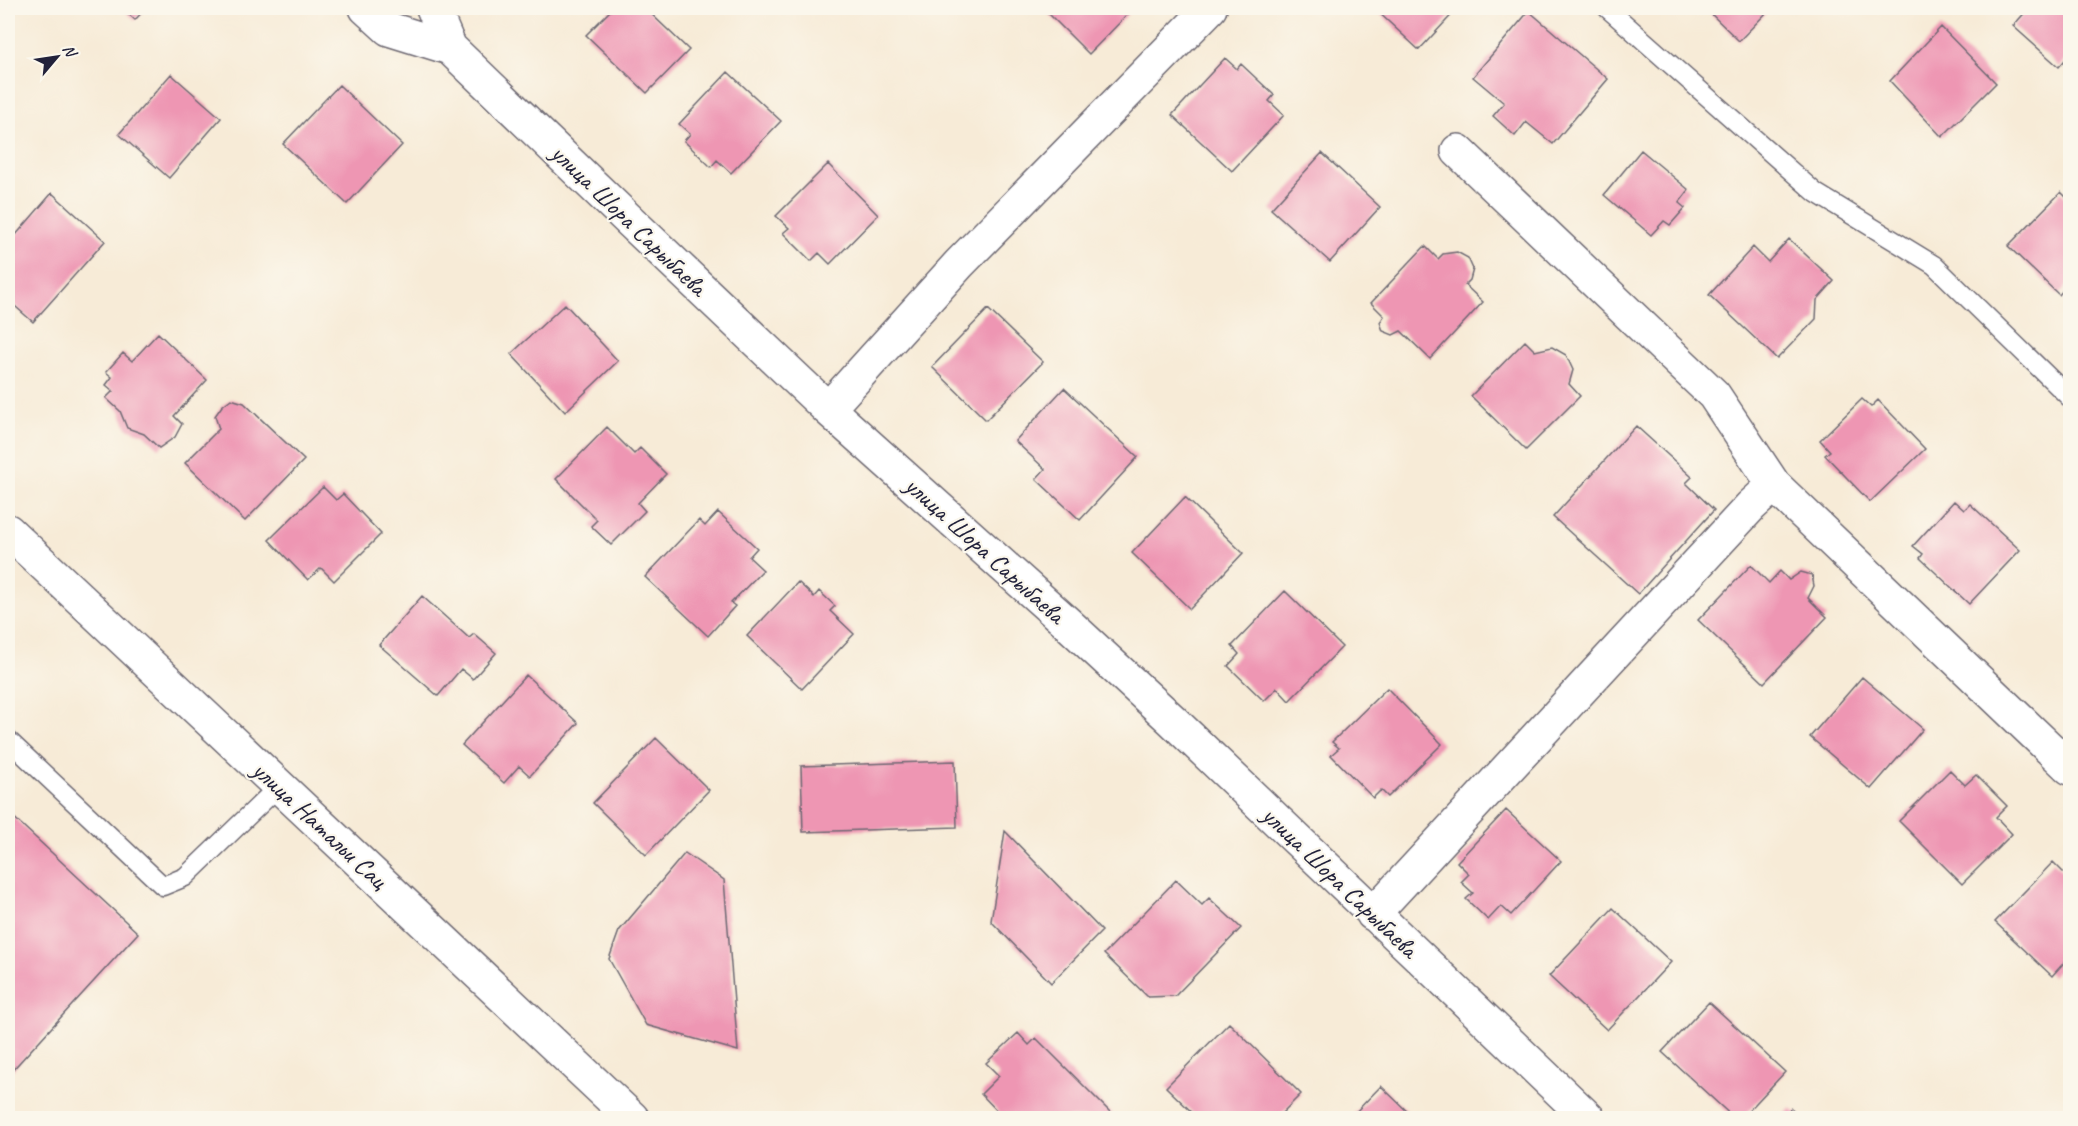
<svg xmlns="http://www.w3.org/2000/svg" width="2078" height="1126" font-family="Caveat,sans-serif">
<style>
.building{fill:#ee96b3}
.lines{fill:none;stroke-linecap:round;stroke-linejoin:round}
.service-casing{stroke:#6d6872;stroke-width:21}
.minor-casing{stroke:#6d6872;stroke-width:36}
.service{stroke:#fff;stroke-width:18}
.minor{stroke:#fff;stroke-width:33}
.labels{text-anchor:middle;dominant-baseline:central;stroke-width:4.5;stroke-linejoin:round;paint-order:stroke}
.street-label{font-size:26px;fill:#22223b;stroke:#fbf7ec}
</style>
<rect width="100%" height="100%" fill="#fbf7ec"/>
<filter id="ink" filterUnits="userSpaceOnUse"><feTurbulence type="fractalNoise" baseFrequency=".0167" numOctaves="2"/><feDisplacementMap in="SourceGraphic" scale="12" xChannelSelector="R" yChannelSelector="G"/><feConvolveMatrix kernelMatrix="1 2 1 2 8 2 1 2 1" color-interpolation-filters="sRGB"/></filter>
<filter id="wash" filterUnits="userSpaceOnUse"><feTurbulence type="fractalNoise" baseFrequency=".008" numOctaves="4" result="noise"/><feDisplacementMap in="SourceGraphic" scale="24" xChannelSelector="R" yChannelSelector="G"/><feGaussianBlur stdDeviation="1.35" result="paint"/><feColorMatrix in="noise" values="0 0 0 0 0 0 0 0 0 0 0 0 0 0 0 0 0 1.4 0 .05"/><feComposite in="paint" operator="in"/></filter>
<g filter="url(#wash)">
<rect width="100%" height="100%" fill="#f7ebd7"/>
<g id="blocks">
<path class="building" d="M122,8H146L135,20Z
M613,8H645L689,50L647,93L586,35Z
M1043,8H1134L1089,54Z
M1374,8H1458L1419,50Z
M1705,8H1771L1739,41Z
M2029,8H2070V54L2059,67L2013,26Z
M1529,11L1608,79L1553,144L1526,122L1515,136L1493,116L1504,103L1473,77Z
M1941,27L1996,83L1942,137L1890,81Z
M1225,58L1237,69L1241,64L1274,95L1269,101L1284,115L1232,171L1172,115Z
M728,72L781,121L731,173L717,160L711,167L684,141L690,134L679,124Z
M171,74L221,118L169,178L119,134Z
M339,85L402,145L347,204L283,144Z
M1641,150L1689,190L1679,203L1685,208L1670,225L1664,221L1651,235L1604,195Z
M1322,153L1380,207L1330,262L1271,209Z
M828,164L878,215L830,264L819,253L811,261L783,233L789,228L776,216Z
M2061,192L2070,201V282L2059,295L2008,246Z
M52,193L105,241L33,322L8,300V244Z
M1789,239L1834,281L1817,300L1816,319L1777,359L1709,295L1753,247L1768,262Z
M1425,246L1438,259L1443,254L1457,252L1468,258L1473,269L1470,280L1465,285L1483,302L1430,359L1401,331L1393,335L1383,331L1380,322L1384,316L1371,303Z
M565,304L618,361L565,412L511,354Z
M988,309L1043,362L986,420L932,367Z
M158,333L207,380L174,416L182,424L175,437L159,448L144,434L127,428L120,411L106,398L113,391L106,385L112,377L106,372L123,353L132,361Z
M1525,341L1535,351L1552,347L1566,355L1573,370L1569,384L1580,396L1526,450L1471,396Z
M1064,388L1138,457L1080,520L1036,479L1045,469L1015,441Z
M231,399L244,403L304,460L245,521L185,463L219,429L215,416L222,406Z
M1862,399L1871,407L1878,400L1925,449L1870,502L1825,455L1830,451L1820,440Z
M1636,426L1692,477L1686,483L1714,510L1638,594L1553,517Z
M607,427L634,454L640,448L666,474L638,503L645,511L611,545L591,526L597,520L556,479Z
M323,487L336,500L343,494L381,534L334,581L321,568L308,580L269,540Z
M1185,497L1243,553L1190,609L1132,553Z
M1954,501L1964,510L1970,504L2020,550L1969,604L1920,558L1923,554L1913,546Z
M718,512L757,548L749,557L763,570L731,603L735,606L708,636L645,577L699,520L705,526Z
M1751,565L1769,583L1780,571L1789,580L1801,572L1812,575L1814,586L1808,598L1827,617L1764,683L1698,620Z
M798,582L814,597L819,591L835,606L830,611L854,634L802,689L747,636Z
M1285,591L1342,647L1289,701L1277,688L1264,701L1228,666L1239,654L1232,646Z
M422,596L469,638L474,634L496,653L473,679L461,669L438,696L379,645Z
M526,675L578,723L530,776L519,766L504,783L462,745Z
M1862,677L1923,729L1871,789L1810,737Z
M1387,688L1442,744L1388,797L1381,790L1373,798L1331,755L1339,748L1332,742Z
M656,738L709,790L646,855L593,803Z
M955,761L957,827L803,832L801,766Z
M1950,770L1965,785L1976,775L2007,806L1996,817L2012,834L1962,884L1899,821Z
M1506,810L1561,861L1511,915L1501,906L1488,920L1466,899L1473,893L1461,882L1469,874L1457,862Z
M8,812L138,933L8,1075Z
M1005,831L1102,931L1051,983L991,921Z
M685,853L724,880L738,1051L646,1025L609,959L619,931Z
M2053,862L2070,879V956L2052,976L1995,922Z
M1176,880L1202,905L1209,898L1241,928L1175,996L1148,997L1104,954Z
M1613,908L1671,962L1607,1030L1549,976Z
M1709,1002L1785,1072L1742,1118H1734L1662,1052Z
M1229,1023L1301,1094L1277,1118H1198L1166,1087Z
M1018,1033L1029,1045L1036,1038L1116,1118H1004L981,1094L999,1076L986,1063Z
M1381,1086L1414,1118H1350Z
M1791,1108L1802,1118H1781Z"/>
</g>
</g>
<g filter="url(#ink)">
<use href="#blocks" fill-opacity="0" stroke="#6d6872" stroke-width="1.5"/>
<g class="lines">
<g class="service-casing">
<path id="service" d="M1607,8L1816,193L1934,265L2070,398
M8,740L163,886L185,877L279,786"/>
</g>
<g class="minor-casing">
<path id="minor" d="M366,8L389,29L450,48L631,222L828,409L1066,622L1172,720L1588,1118
M433,8L450,48
M1458,151L1714,395L1774,485L2070,768
M828,409L959,264L1210,8
M8,531L632,1118
M1373,914L1751,506L1774,485"/>
</g>
<use href="#service" class="service"/>
<use href="#minor" class="minor"/>
</g>
</g>
<g class="labels">
<g class="street-label">
<text transform="translate(629 220) rotate(44)">улица Шора Сарыбаева</text>
<text transform="translate(985 550) rotate(42)">улица Шора Сарыбаева</text>
<text transform="translate(320 825) rotate(43)">улица Натальи Сац</text>
<text transform="translate(1340 882) rotate(44)">улица Шора Сарыбаева</text>
</g>
</g>
<rect width="2078" height="1126" fill="none" stroke="#fbf7ec" stroke-width="30"/>
<g transform="translate(57 57) rotate(61)" stroke="#fbf7ec" stroke-width="4.5" paint-order="stroke">
<path d="M0-4.5L10 22L0 15L-10 22Z" fill="#22223b"/>
<text y="-9" font-size="16" font-weight="bold" text-anchor="middle" fill="#22223b">N</text>
</g>
</svg>
